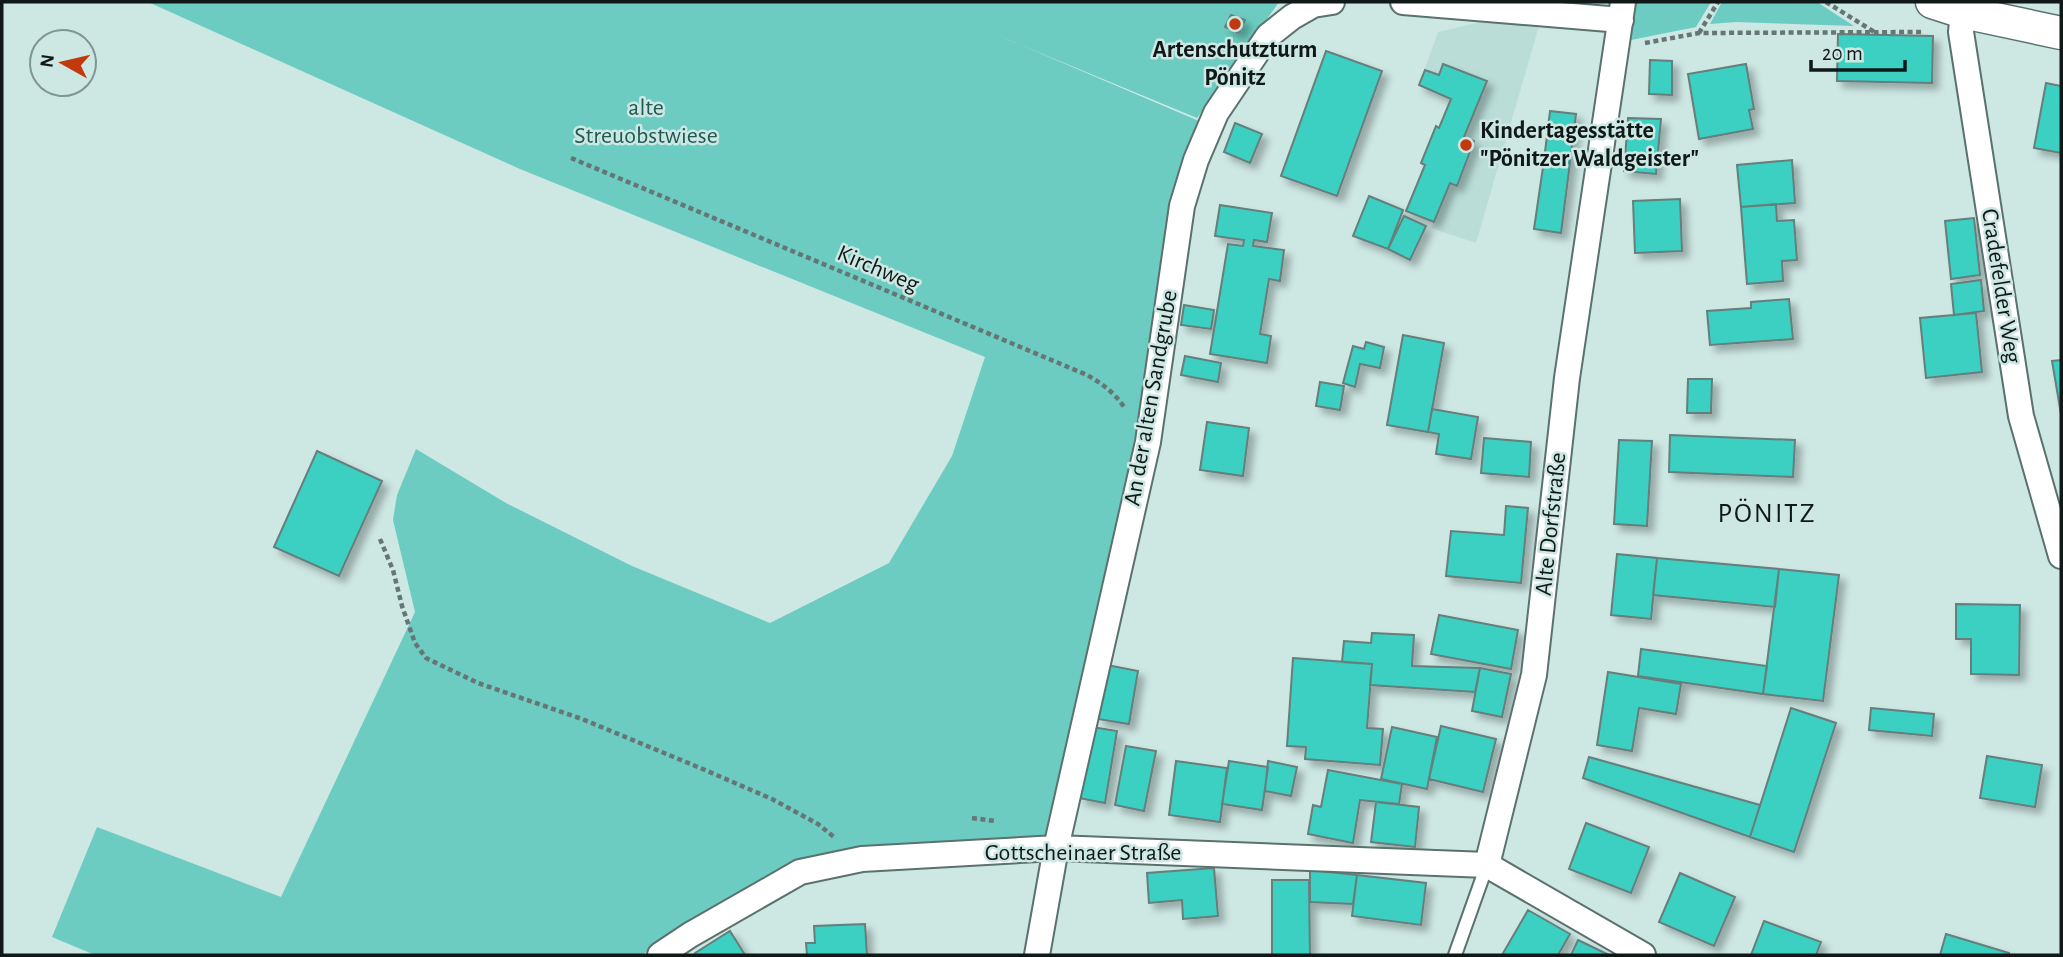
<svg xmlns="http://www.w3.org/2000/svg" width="2063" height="957" font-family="'Alegreya Sans',sans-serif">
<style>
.built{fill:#baddd8}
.green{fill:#6cccc1}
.building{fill:#3bd0c2;stroke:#667e7b;stroke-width:2;filter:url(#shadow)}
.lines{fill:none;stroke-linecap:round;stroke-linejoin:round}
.service-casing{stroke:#5a716e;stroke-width:16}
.minor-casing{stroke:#5a716e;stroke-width:28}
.tertiary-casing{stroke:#5a716e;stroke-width:35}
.path{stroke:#657674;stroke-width:4.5;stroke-dasharray:5 3.5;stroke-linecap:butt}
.service{stroke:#fff;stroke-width:12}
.minor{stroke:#fff;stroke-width:24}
.tertiary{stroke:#fff;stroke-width:32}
.poi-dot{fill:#c2390d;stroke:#cde7e3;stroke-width:2.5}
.labels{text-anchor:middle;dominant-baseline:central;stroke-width:5;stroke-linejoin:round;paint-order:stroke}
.poi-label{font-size:24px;font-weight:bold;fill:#101918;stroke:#cde7e3}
.park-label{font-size:24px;fill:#1e5953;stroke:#cde7e3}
.street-label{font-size:24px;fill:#101918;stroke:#cde7e3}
.quarter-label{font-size:28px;letter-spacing:2px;fill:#101918;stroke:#cde7e3}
</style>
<defs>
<filter id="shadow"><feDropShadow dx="6" dy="6" stdDeviation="3.5" flood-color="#0004"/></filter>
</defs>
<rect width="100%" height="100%" fill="#cde7e3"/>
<path class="built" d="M1481,22L1539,26L1476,243L1431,228L1434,222L1406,211L1425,165L1421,163L1436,126L1440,127L1451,99L1419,85L1438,32Z"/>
<path class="green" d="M148,2H1279L1197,118L997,35L1213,127L1189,203L1057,837L795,866L706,910L642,955H95L52,937L97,827L281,897L415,612L393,520L397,495L416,449L506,503L632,566L770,623L889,563L952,456L985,357L520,169Z
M1636,2H1711L1696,27L1631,40Z
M1722,2H1817L1854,26L1736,22L1710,24Z"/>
<path class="building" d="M1231,15L1245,20L1239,33L1225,27Z
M1838,34L1933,36L1932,83L1837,81Z
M1326,51L1382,71L1337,196L1281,176Z
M1650,60L1672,61V95L1649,94Z
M1443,64L1487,81L1464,137L1474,141L1457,186L1450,183L1434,222L1406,211L1425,165L1421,163L1436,126L1439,128L1451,99L1419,85L1425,70L1439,75Z
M1746,64L1754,109L1749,110L1753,129L1699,139L1688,74Z
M2046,83L2061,86V153L2034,148Z
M1550,111L1576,114L1570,163L1544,160Z
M1628,118L1661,119L1656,174L1624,171Z
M1235,123L1262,134L1250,163L1224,152Z
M1544,160L1570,163L1561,233L1534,229Z
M1792,160L1795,203L1741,207L1737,165Z
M1369,196L1403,210L1388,249L1353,236Z
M1680,199L1682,251L1635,253L1633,201Z
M1776,204L1777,221L1794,220L1797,260L1782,261L1783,281L1747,284L1741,207Z
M1220,205L1272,213L1267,242L1254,240L1253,246L1284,250L1280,281L1269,279L1260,334L1271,336L1267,363L1210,354L1228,244L1243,246L1244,240L1215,236Z
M1404,216L1426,226L1410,260L1388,249Z
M1974,218L1980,275L1951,279L1945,221Z
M1981,280L1984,311L1954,315L1951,284Z
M1789,299L1793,339L1710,345L1707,311L1751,308V302Z
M1184,305L1214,310L1211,329L1181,325Z
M1976,313L1982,372L1926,378L1920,318Z
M1403,335L1444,343L1428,432L1387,425Z
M1366,342L1384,347L1380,368L1360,364L1355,387L1343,383L1353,346L1364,349Z
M1185,356L1221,363L1218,382L1181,375Z
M2061,360V414L2052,361Z
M1688,379H1712L1711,413H1687Z
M1320,382L1344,386L1340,410L1316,406Z
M1432,409L1478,417L1471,459L1436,454L1439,434L1428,432Z
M1207,422L1249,428L1243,476L1200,470Z
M1670,435L1795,440L1793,477L1669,472Z
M1484,438L1531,442L1529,477L1481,473Z
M1619,440L1652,441L1647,526L1614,524Z
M317,451L382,481L339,576L274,547Z
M1506,506L1528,508L1521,583L1446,576L1451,531L1504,535Z
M1617,554L1657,558L1651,619L1611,615Z
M1657,558L1779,569L1775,607L1653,595Z
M1779,569L1839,575L1823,701L1763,694Z
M1956,604L2020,605L2019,675L1971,674V639H1956Z
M1439,615L1518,630L1511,669L1431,654Z
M1372,633L1414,635L1412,666L1480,668L1475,692L1370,685L1372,664L1342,662L1344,641L1371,643Z
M1641,649L1767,666L1763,694L1638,676Z
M1293,658L1372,664L1367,728L1383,729L1380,765L1305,759L1306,747L1287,746Z
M1107,665L1138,671L1129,724L1098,719Z
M1480,668L1511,674L1502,717L1472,711Z
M1608,672L1681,684L1676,714L1639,708L1632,751L1597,745Z
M1791,708L1836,723L1794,852L1750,837Z
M1871,708L1934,714L1932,736L1869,730Z
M1441,726L1496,739L1483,792L1429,779Z
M1092,727L1117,731L1105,803L1079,798Z
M1392,727L1437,737L1427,789L1381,779Z
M1126,746L1156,751L1144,811L1115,805Z
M1987,756L2042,765L2035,807L1980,798Z
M1589,757L1760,805L1750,837L1583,778Z
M1176,761L1227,768L1220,822L1169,815Z
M1229,761L1268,767L1262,810L1222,804Z
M1268,761L1297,767L1291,796L1265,791Z
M1328,770L1402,784L1399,804L1360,800L1353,843L1308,834L1313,805L1321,807Z
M1376,802L1419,807L1415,847L1371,842Z
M1586,823L1649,847L1631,893L1569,869Z
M1214,868L1218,916L1183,919L1182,900L1149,903L1147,873Z
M1310,870L1357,875L1353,904L1310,902Z
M1680,873L1735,897L1714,946L1659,922Z
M1357,875L1426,883L1421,925L1352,916Z
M1272,880H1309L1310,955H1272Z
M1528,910L1570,934L1558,955H1502Z
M1764,921L1821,942L1816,955H1751Z
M865,924L867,955H807L806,943H815L814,926Z
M730,931L745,955H696L695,953Z
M1946,934L2009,953V955H1940Z
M1578,940L1609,955H1571Z"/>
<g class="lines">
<g class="service-casing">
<path id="service" d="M1455,955L1487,865"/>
</g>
<g class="minor-casing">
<path id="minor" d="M1403,2L1621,20
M1963,12L1961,32L2021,416L2061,556
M1487,865L1534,675L1567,378L1623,2
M660,955L690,935L800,872L862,859L1056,848L1487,865L1643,955
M1037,955L1056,848L1148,442L1182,206L1196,160L1216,113L1268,36L1292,17L1313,5L1332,2"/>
</g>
<g class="tertiary-casing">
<path id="tertiary" d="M1932,2L1963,12L2061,33"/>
</g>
<path class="path" d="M1826,2L1876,33
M1699,33L1718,2
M1645,43L1699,33L1922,32
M571,158L1087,375C1101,383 1114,392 1124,407
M380,539L393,570L402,606L415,643L426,658L478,683L582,719L705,770L772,799L818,824L834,837
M972,818L995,821"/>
<use href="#service" class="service"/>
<use href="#minor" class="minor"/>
<use href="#tertiary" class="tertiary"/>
</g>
<g class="poi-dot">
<circle cx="1235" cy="24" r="7"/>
<circle cx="1466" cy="145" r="7"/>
</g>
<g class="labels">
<g class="poi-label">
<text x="1235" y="50">Artenschutzturm<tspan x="1235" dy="28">Pönitz</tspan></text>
<text x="1480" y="131" text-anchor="start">Kindertagesstätte<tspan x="1480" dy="28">"Pönitzer Waldgeister"</tspan></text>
</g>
<g class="park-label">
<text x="646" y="108">alte<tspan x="646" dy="28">Streuobstwiese</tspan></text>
</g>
<g class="street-label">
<text transform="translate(878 269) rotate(23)">Kirchweg</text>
<text transform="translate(2001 286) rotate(81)">Cradefelder Weg</text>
<text transform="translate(1151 398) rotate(-80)">An der alten Sandgrube</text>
<text transform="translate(1551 524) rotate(-84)">Alte Dorfstraße</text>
<text x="1083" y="853">Gottscheinaer Straße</text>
</g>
<g class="quarter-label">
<text x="1767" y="514">PÖNITZ</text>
</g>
</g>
<rect width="2063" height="957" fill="none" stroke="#101918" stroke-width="7"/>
<g transform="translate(63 63) rotate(278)"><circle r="33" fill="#cde7e3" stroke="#819592" stroke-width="2"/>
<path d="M0-5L12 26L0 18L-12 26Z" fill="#c2390d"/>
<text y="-10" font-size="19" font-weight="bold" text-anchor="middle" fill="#101918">N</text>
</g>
<path d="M1811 60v10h94v-10" fill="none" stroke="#101918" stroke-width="3.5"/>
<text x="1822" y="60" font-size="21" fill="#101918" stroke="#cde7e3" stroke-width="5" paint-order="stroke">20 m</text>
</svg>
